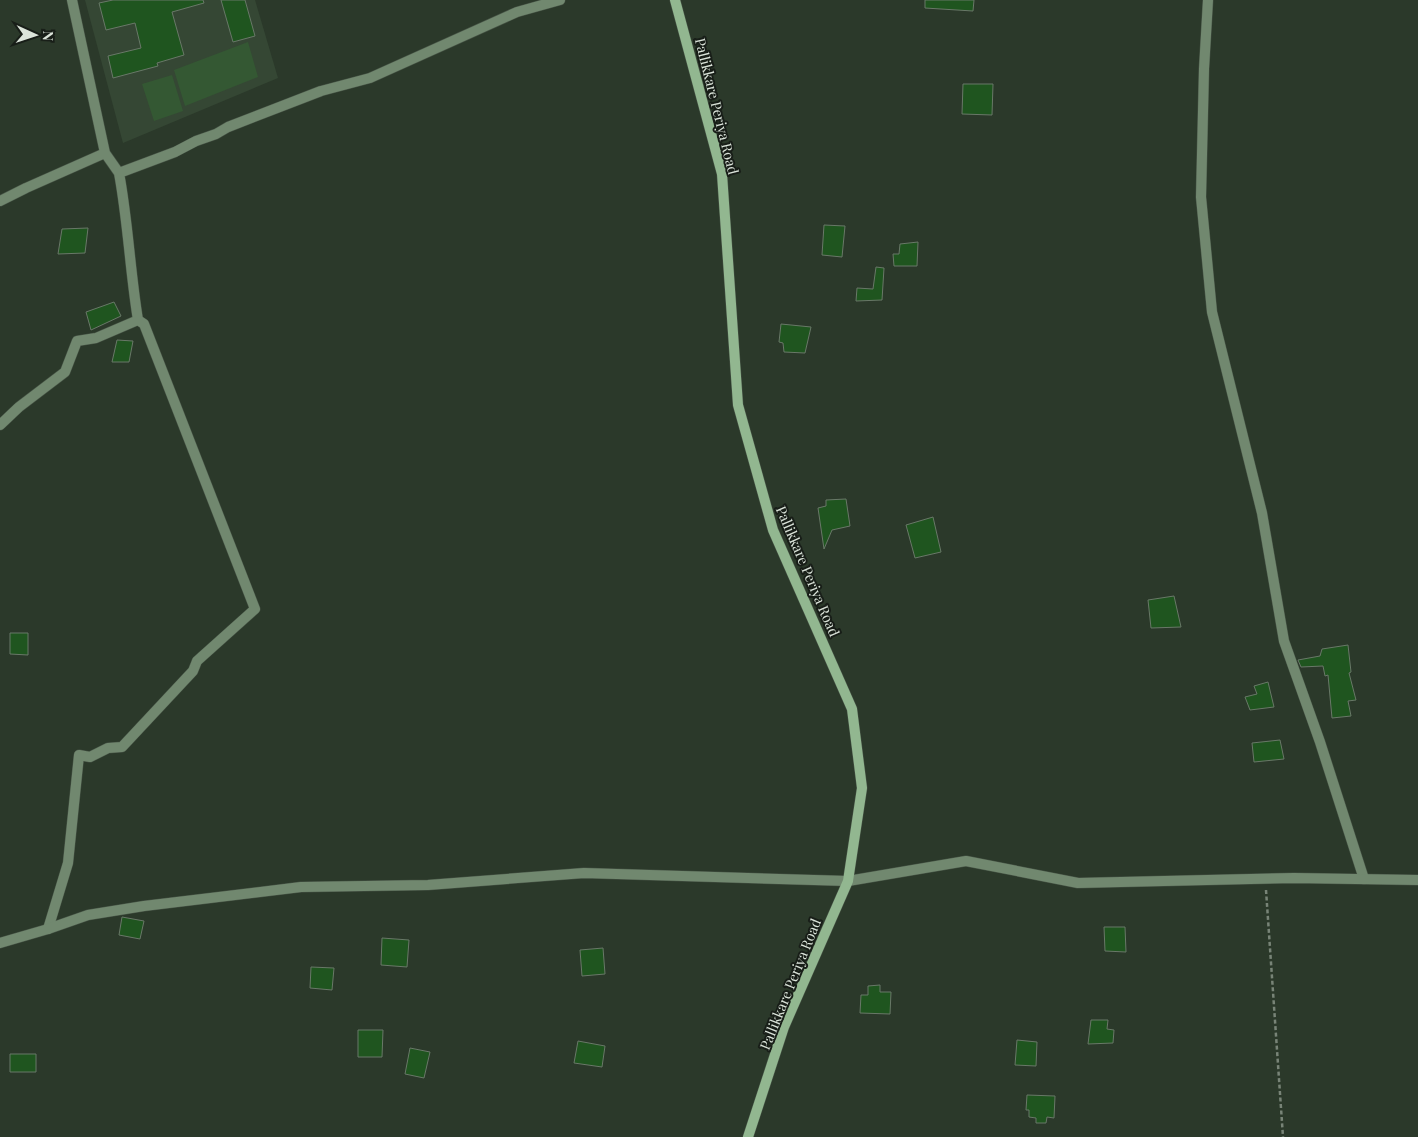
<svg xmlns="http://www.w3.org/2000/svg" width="1418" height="1137" font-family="'Playfair Display',serif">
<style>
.built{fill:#354734}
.green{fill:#345833}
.building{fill:#1f551f;stroke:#697868}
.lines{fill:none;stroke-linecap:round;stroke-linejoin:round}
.minor-casing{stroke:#475446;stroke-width:11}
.tertiary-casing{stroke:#475446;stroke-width:11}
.secondary-casing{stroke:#475446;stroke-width:11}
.path{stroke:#788477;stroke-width:2.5;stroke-dasharray:4 2.5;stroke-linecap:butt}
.minor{stroke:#71886f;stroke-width:10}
.tertiary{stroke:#71886f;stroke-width:10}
.secondary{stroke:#92b790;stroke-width:10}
.labels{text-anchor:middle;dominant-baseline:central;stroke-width:4;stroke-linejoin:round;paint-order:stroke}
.street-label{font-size:14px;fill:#dbe4da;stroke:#181e18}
</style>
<rect width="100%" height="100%" fill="#2b392a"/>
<path class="built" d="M85,0H255L278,78L123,143Z"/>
<path class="green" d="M248,42L258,77L185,106L174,70Z
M172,75L183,111L154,121L142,84Z"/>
<path class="building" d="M113,0H203L204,3L172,12L184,55L157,63L158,66L113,78L108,56L141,48L135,23L106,30L99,3Z
M221,0H245L255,36L233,42Z
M925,0H974L973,11L925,8Z
M963,84H993L992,115L962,114Z
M824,225L845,226L842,257L822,255Z
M88,228L85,253L58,254L62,229Z
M918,242L917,266H894L893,254H899L900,244Z
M876,267L884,268L882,300L856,301L857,288L873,289Z
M114,302L121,316L91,330L86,312Z
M781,324L811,327L805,353L784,352L783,343L779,342Z
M117,340L133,341L129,362H112Z
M846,499L850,526L832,530L824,549L818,508L826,506V500Z
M933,517L941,552L915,558L906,525Z
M1174,596L1181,627L1151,628L1148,600Z
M10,633H28V655L10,654Z
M1348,645L1351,672L1349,673L1356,700L1348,701L1351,716L1332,718L1328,675L1325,676L1323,666L1301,667L1298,660L1320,656L1322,649Z
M1268,682L1274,707L1250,710L1245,697L1257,694L1254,686Z
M1280,740L1284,759L1254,762L1252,743Z
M122,917L144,921L140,939L119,935Z
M1104,927H1125L1126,952L1105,951Z
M382,938L409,940L407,967L381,965Z
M603,948L605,974L582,976L580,950Z
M311,967L334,968L332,990L310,988Z
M880,985V992H891L890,1014L860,1013L861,995H868V986Z
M1091,1020H1108L1107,1029L1114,1030L1113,1043L1088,1044Z
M358,1030H383L382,1057H358Z
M1017,1040L1037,1042L1036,1066L1015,1065Z
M578,1041L605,1046L602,1067L574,1063Z
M410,1048L430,1052L424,1078L405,1074Z
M10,1054H36V1072H10Z
M1027,1095L1055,1096L1054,1118L1047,1117L1046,1123H1036V1118L1029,1117V1110H1026Z"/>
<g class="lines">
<g class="minor-casing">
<path id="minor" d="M72,0L105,153L119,173
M1208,0L1204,69L1201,197L1212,312L1262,513L1284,641L1320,742L1364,879
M0,201L26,188L105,153
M0,425L19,407L65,372L77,341L96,338L138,320C130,271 128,221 119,173L175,152L196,141L216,134L228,127L321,91L370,78L517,12L560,0
M48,929L68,863L79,755L90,757L108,748L122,747L193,671L197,661L255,609L144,324L138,320"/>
</g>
<g class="tertiary-casing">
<path id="tertiary" d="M0,943L48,929L88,915L144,906L301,887L428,885L584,873L848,881L966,861L1078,883L1294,878L1418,880"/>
</g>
<g class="secondary-casing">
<path id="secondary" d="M675,0L722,174L738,405L773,530L852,709L862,788L848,881L784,1027L748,1137"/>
</g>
<path class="path" d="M1266,890L1283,1137"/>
<use href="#minor" class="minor"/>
<use href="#tertiary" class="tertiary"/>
<use href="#secondary" class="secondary"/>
</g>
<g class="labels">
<g class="street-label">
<text transform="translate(717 106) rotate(76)">Pallikkare Periya Road</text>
<text transform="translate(808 571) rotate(67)">Pallikkare Periya Road</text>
<text transform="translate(790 984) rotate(-68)">Pallikkare Periya Road</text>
</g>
</g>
<g transform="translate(35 35) rotate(93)" stroke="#181e18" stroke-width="4" paint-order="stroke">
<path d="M0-4L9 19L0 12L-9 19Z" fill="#dbe4da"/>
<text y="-8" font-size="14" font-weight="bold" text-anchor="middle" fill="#dbe4da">N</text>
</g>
</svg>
